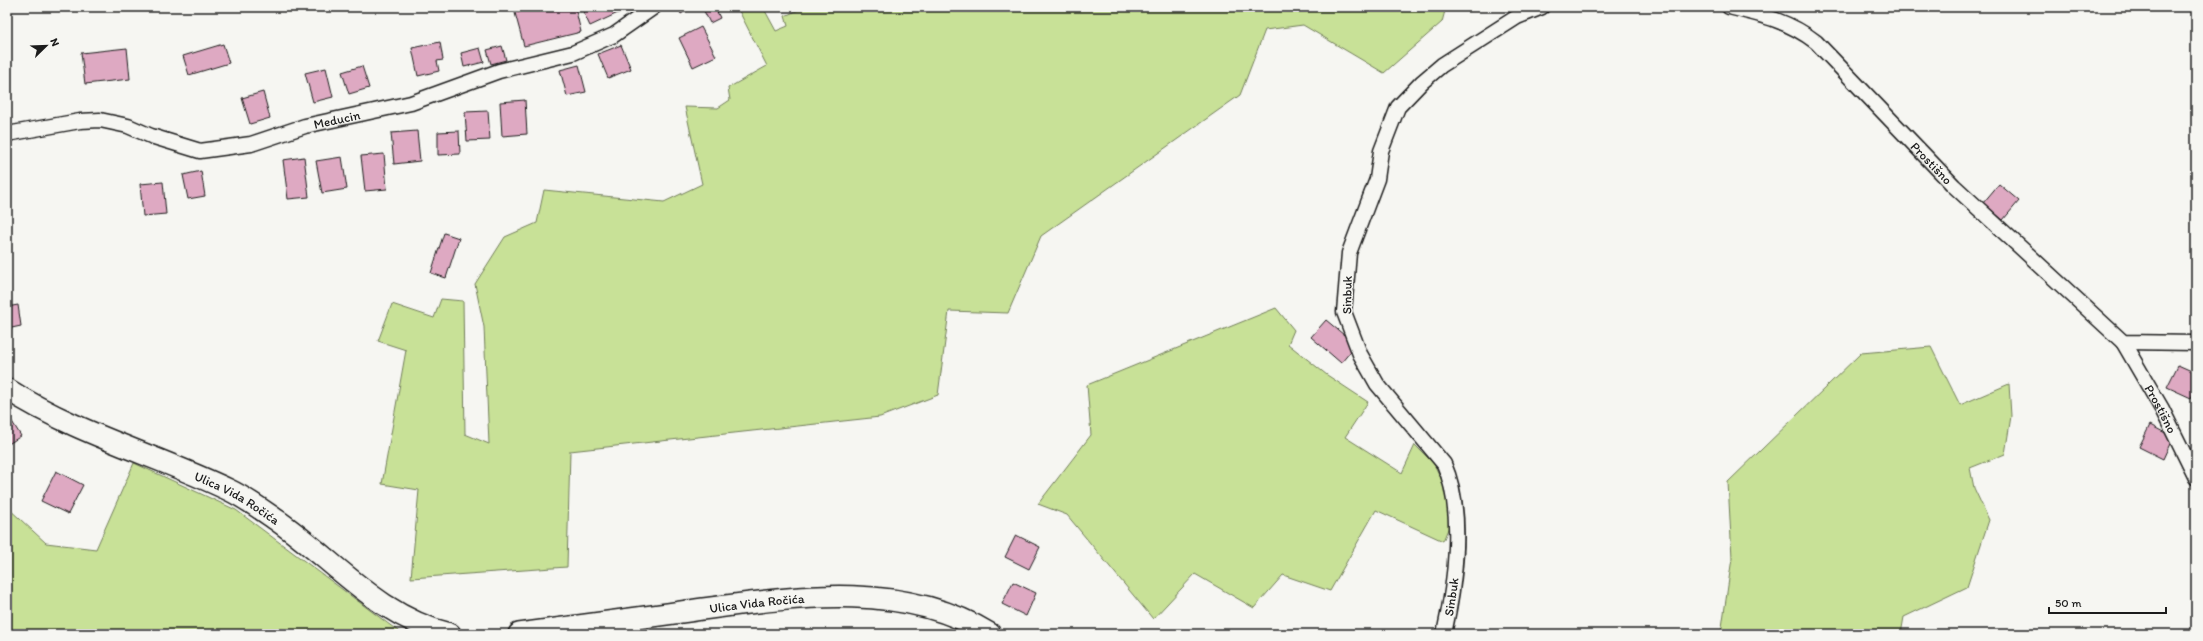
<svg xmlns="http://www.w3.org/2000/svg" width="2203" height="641" font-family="Itim,sans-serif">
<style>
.green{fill:#c8e197;stroke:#727e5a}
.building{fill:#dea9c2;stroke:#1c1c1c}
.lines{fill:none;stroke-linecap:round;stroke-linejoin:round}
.minor-casing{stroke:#1c1c1c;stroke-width:17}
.secondary-casing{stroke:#1c1c1c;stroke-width:24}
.minor{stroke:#f6f6f2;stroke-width:14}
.secondary{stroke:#f6f6f2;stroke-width:21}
.labels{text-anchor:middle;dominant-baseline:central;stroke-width:3;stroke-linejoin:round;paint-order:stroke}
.street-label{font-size:13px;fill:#1c1c1c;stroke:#f6f6f2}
</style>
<rect width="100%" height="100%" fill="#f6f6f2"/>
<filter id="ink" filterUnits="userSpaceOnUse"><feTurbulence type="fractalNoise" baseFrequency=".025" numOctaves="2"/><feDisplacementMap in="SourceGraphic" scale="8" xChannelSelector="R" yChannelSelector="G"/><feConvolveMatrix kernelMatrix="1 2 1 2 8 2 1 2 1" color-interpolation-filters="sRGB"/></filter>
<g filter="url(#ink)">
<path class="green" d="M737,7H763L776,31L788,26L785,16L805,7H1446L1442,22L1384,73L1303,25L1265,30L1240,95L1041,236L1008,313L949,311L938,395L880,417L570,451L567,567L411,578L419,490L382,484L406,350L378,341L392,304L434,318L441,299L463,301L465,434L489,444L484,327L475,284L505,237L537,223L544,190L664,202L702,184L685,107L718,108L730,100L728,88L767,66Z
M1276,308L1294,330L1288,344L1327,375L1368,402L1345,437L1402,473L1415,445L1434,464L1446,489L1450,524L1443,541L1376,510L1330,591L1283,575L1254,608L1195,574L1153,619L1067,515L1038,504L1091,435L1087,385Z
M1931,347L1960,405L2009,384L2011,416L2005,454L1970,468L1974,488L1989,520L1967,587L1904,617L1901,634H1721L1732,558L1728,482L1861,353Z
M134,463L236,510L402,634H7V507L46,543L96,549Z"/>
<path class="building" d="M538,7H575L581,32L524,46L515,13Z
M581,7H618L620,12L590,26Z
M678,7H691V8L681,14Z
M702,7H715L720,18L710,23Z
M701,27L716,56L693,67L679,38Z
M440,42L443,60L437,61L439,71L418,76L412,48Z
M223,44L229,63L189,75L183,56Z
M621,45L631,69L608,78L598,54Z
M502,46L506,60L491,64L487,50Z
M127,48L130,79L85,84L81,53Z
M480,48L484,62L464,67L461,53Z
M579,65L586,92L567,96L560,70Z
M362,66L369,88L349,94L342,72Z
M326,68L333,97L313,102L305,73Z
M263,92L270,118L250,124L242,98Z
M525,100L527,134L502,136L500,102Z
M488,111L490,140L467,141L465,112Z
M417,131L420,161L394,164L391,133Z
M459,131L460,154L438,155V132Z
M384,154L387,189L365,191L361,156Z
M304,157L309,197L288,199L283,160Z
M342,157L347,189L322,193L316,161Z
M201,171L205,196L188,199L183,175Z
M163,182L166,214L143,216L140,184Z
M1999,184L2019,201L2003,220L1983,203Z
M444,233L459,238L446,278L431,273Z
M18,305L21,326L7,329V307Z
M1326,320L1356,345L1341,363L1311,337Z
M2178,365L2196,373V388L2191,398L2167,387Z
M11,420L21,436L7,445V423Z
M2150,425L2173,437L2163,459L2139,447Z
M56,471L83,485L68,514L41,501Z
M1016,535L1040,547L1029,569L1005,557Z
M1013,582L1036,593L1026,616L1002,604Z"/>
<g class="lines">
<g class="minor-casing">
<g id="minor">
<path id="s1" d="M1729,7C1762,15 1789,21 1816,42L1954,186L2123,342L2196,343"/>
<path id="s2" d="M7,134L80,121L100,120L128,126L151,136L200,151L251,144L305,126L411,103L499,71L573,53L614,35L654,7"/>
<path id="s3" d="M2123,342L2162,409L2196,478"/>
<path id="s4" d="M1444,634C1455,584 1465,511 1444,464L1377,384L1360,354L1344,312L1349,253L1377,179L1381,151L1398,107L1422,82L1442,65L1517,17L1542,7"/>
</g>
</g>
<g class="secondary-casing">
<g id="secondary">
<path id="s5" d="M7,389C75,433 156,455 229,490C246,498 262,510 278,521C334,560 380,618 450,634"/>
<path id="s6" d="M519,634C576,626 632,619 688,611C787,598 900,578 990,634"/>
</g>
</g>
<use href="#minor" class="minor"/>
<use href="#secondary" class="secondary"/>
</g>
</g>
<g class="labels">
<g class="street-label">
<text stroke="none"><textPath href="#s2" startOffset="340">Meducin</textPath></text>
<text stroke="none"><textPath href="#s1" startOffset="262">Prostišno</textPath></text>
<text transform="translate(1347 295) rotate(-89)">Sinbuk</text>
<text stroke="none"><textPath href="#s3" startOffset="77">Prostišno</textPath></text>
<text stroke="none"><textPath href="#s5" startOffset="255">Ulica Vida Ročića</textPath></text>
<text stroke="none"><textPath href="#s4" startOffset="38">Sinbuk</textPath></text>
<text stroke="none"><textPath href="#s6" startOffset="240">Ulica Vida Ročića</textPath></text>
</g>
</g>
<rect width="2203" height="641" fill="none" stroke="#f6f6f2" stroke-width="24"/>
<rect x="12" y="12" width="2179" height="617" fill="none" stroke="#1c1c1c" stroke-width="1.5" filter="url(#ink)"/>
<g transform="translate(46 46) rotate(67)" stroke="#f6f6f2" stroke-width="3" paint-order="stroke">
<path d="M0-3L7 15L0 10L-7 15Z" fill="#1c1c1c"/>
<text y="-6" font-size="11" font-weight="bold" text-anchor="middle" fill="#1c1c1c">N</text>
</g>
<path d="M2049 607v6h117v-6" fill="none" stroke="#1c1c1c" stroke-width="2"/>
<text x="2055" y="607" font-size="12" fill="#1c1c1c" stroke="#f6f6f2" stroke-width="3" paint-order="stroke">50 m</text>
</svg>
